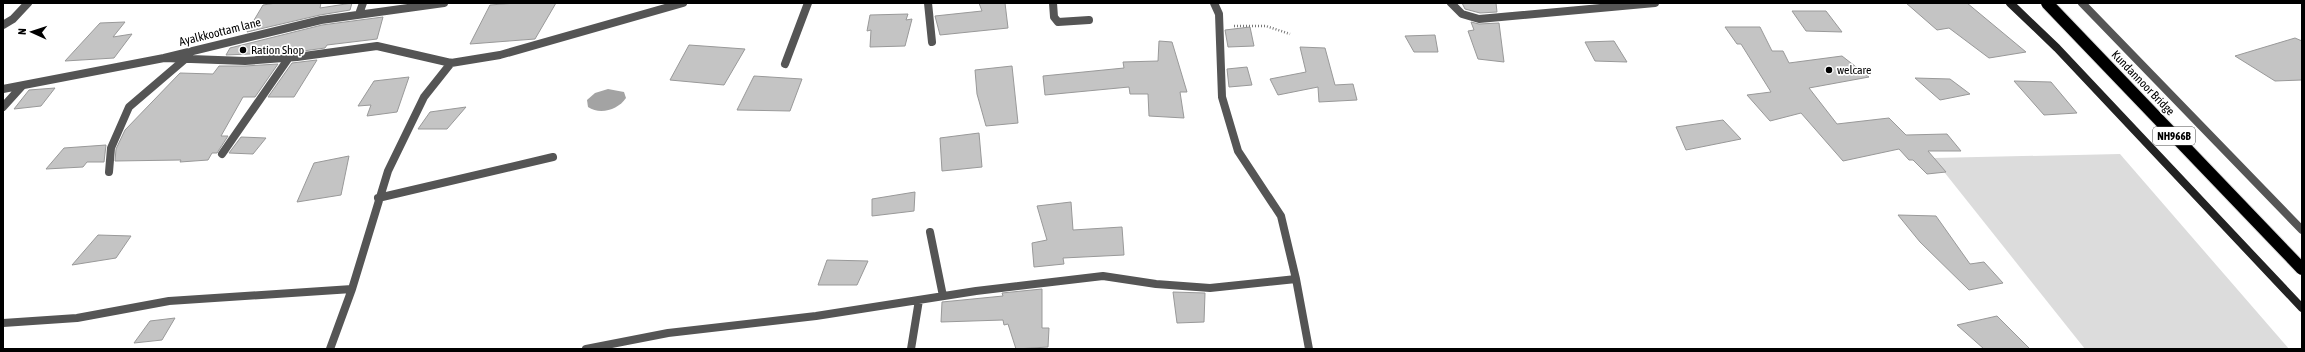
<svg xmlns="http://www.w3.org/2000/svg" width="2305" height="352" font-family="'Asap Condensed',sans-serif">
<style>
.green{fill:#dcdcdc}
.water{fill:#a3a3a3}
.building{fill:#c4c4c4;stroke:#999}
.lines{fill:none;stroke-linecap:round;stroke-linejoin:round}
.path{stroke:#777;stroke-width:2.5;stroke-dasharray:1 2;stroke-linecap:butt}
.lane{stroke:#555;stroke-width:8}
.street{stroke:#555;stroke-width:8}
.secondary{stroke:#222;stroke-width:8}
.highway-bridge-casing{stroke:#dbdbdb;stroke-width:14;stroke-linecap:butt}
.highway-bridge{stroke:#000;stroke-width:12}
.poi-dot{fill:#000;stroke:#fff;stroke-width:1.5}
.labels{text-anchor:middle;dominant-baseline:central;stroke-width:3.5;stroke-linejoin:round;paint-order:stroke}
.shield{fill:#fff;stroke:#4c4c4c;stroke-width:1}
.shield-label{font-size:11px;font-weight:bold;fill:#000}
.street-label{font-size:12px;fill:#000;stroke:#fff}
.poi-label{font-size:12px;fill:#000;stroke:#fff;text-anchor:start}
</style>
<rect width="100%" height="100%" fill="#fff"/>
<path class="green" d="M2120,154L2289,349H2085L1933,158Z"/>
<path class="water" d="M608,89L624,92L626,98C618,110 600,115 588,107L587,100L595,93Z"/>
<path class="building" d="M276,3H321L320,8L352,3L350,10L320,15L247,32L263,5Z
M516,3H556L535,39L470,44L490,5Z
M979,3H1005L1008,28L940,35L935,16L982,11Z
M1462,3H1496L1497,12L1480,13L1465,9Z
M1906,3H1967L2026,52L1989,58L1949,28L1937,30Z
M1792,11H1826L1842,32L1806,31Z
M908,14L906,20L912,19L905,46L870,47L871,30L867,31L870,15Z
M383,17L377,39L327,45L325,48L296,52L226,55L230,48L322,25Z
M125,22L113,37L132,34L114,58L65,61L100,23Z
M1471,22L1479,24L1499,23L1504,62L1478,59L1468,31L1474,30Z
M1250,27L1254,46L1228,47L1225,30Z
M1725,27H1760L1772,51H1783L1789,63L1842,56L1869,77L1809,88L1837,124L1889,118L1906,135L1947,134L1961,151H1928L1946,172L1927,174L1913,160H1909L1899,149L1843,161L1801,113L1770,121L1747,95L1771,92L1741,44H1737Z
M1435,35L1438,52H1414L1405,36Z
M2295,38L2302,41V80L2275,81L2235,56Z
M1159,41L1172,42L1187,92H1180L1184,118L1149,116L1148,94H1130L1129,87L1045,95L1043,76L1124,68L1123,62L1158,61Z
M1614,41L1627,62L1595,61L1585,42Z
M689,45L745,49L724,85L670,80Z
M1300,47L1325,48L1335,85L1353,84L1357,100L1319,102L1318,87L1278,95L1270,79L1306,72Z
M317,60L294,97H268L292,63Z
M278,64L255,97H243L221,136H228L217,153H212L208,160L180,162L181,160L115,161L116,149L125,130L180,73L213,74L219,66H245Z
M1012,66L1018,123L986,126L977,94L975,70Z
M1247,67L1252,85L1229,87L1227,69Z
M754,76L802,79L790,111L737,110Z
M409,77L397,112L367,116L371,105L358,106L374,81Z
M1915,78L1950,79L1970,94L1940,100Z
M2014,81L2051,82L2077,113L2044,115Z
M55,88L41,106L14,109L29,90Z
M466,107L447,129H418L430,112Z
M1723,120L1741,139L1686,150L1676,127Z
M979,133L982,167L942,171L940,138Z
M241,137L266,138L253,154L229,153Z
M106,145L104,162H87L83,167L46,169L64,148Z
M349,156L341,195L297,202L314,163Z
M915,192L914,211L872,216V199Z
M1071,202L1073,230L1122,227L1124,255L1063,258L1064,264L1034,267L1032,243L1047,240L1037,206Z
M1898,215L1936,216L1970,264L1984,262L2003,283L1969,290L1920,242Z
M98,235L131,236L116,258L72,265Z
M827,260L868,261L857,285H818Z
M1042,289V328H1049L1048,347L1016,349L1008,324L1004,325L1003,320L941,322L942,302L1003,296L1002,293Z
M1173,292L1205,293L1204,322L1177,323Z
M1997,316L2030,349H1984L1957,325Z
M175,318L162,340L134,343L150,321Z"/>
<g class="lines">
<path class="path" d="M1234,26H1266L1290,34"/>
<path class="lane" d="M785,64L808,3"/>
<path class="street" d="M928,3L932,42
M1053,3L1054,17L1058,22L1089,20
M1451,3L1462,14L1479,19L1655,3
M2082,3L2302,230
M359,14L363,3
M3,25L13,19L28,3
M164,58L245,61L297,57L377,46L451,63L500,55L683,3
M3,89L164,58L321,20L444,3
M3,107L22,86
M222,154L288,59
M109,172L111,148L129,107L184,60
M378,198L553,157
M930,232L943,296
M1296,279L1309,349
M352,289L388,171L424,97L451,63
M3,323L77,318L169,301L352,289L330,349
M586,349L668,333L816,316L976,291L1103,276L1156,284L1210,288L1296,279L1281,216L1238,151L1222,97L1219,14L1214,3
M911,349L919,300"/>
<path class="secondary" d="M2010,3L2057,48L2302,308"/>
<g class="highway-bridge-casing">
<path id="highway-bridge" d="M2047,3L2302,269"/>
</g>
<use href="#highway-bridge" class="highway-bridge"/>
</g>
<g class="poi-dot">
<circle cx="243" cy="50" r="4"/>
<circle cx="1829" cy="70" r="4"/>
</g>
<g class="labels">
<rect class="shield" x="2153" y="127" width="42" height="18" rx="3"/>
<g class="shield-label">
<text x="2174" y="136">NH966B</text>
</g>
<g class="street-label">
<text transform="translate(220 32) rotate(-14)">Ayalkkoottam lane</text>
<text transform="translate(2143 83) rotate(46)">Kundannoor Bridge</text>
</g>
<g class="poi-label">
<text x="251" y="50">Ration Shop</text>
<text x="1837" y="70">welcare</text>
</g>
</g>
<rect width="2305" height="352" fill="none" stroke="#000000" stroke-width="8"/>
<g transform="translate(32 32) rotate(273)" stroke="#ffffff" stroke-width="3" paint-order="stroke">
<path d="M0-3L7 15L0 10L-7 15Z" fill="#000000"/>
<text y="-6" font-size="11" font-weight="bold" text-anchor="middle" fill="#000000">N</text>
</g>
</svg>
